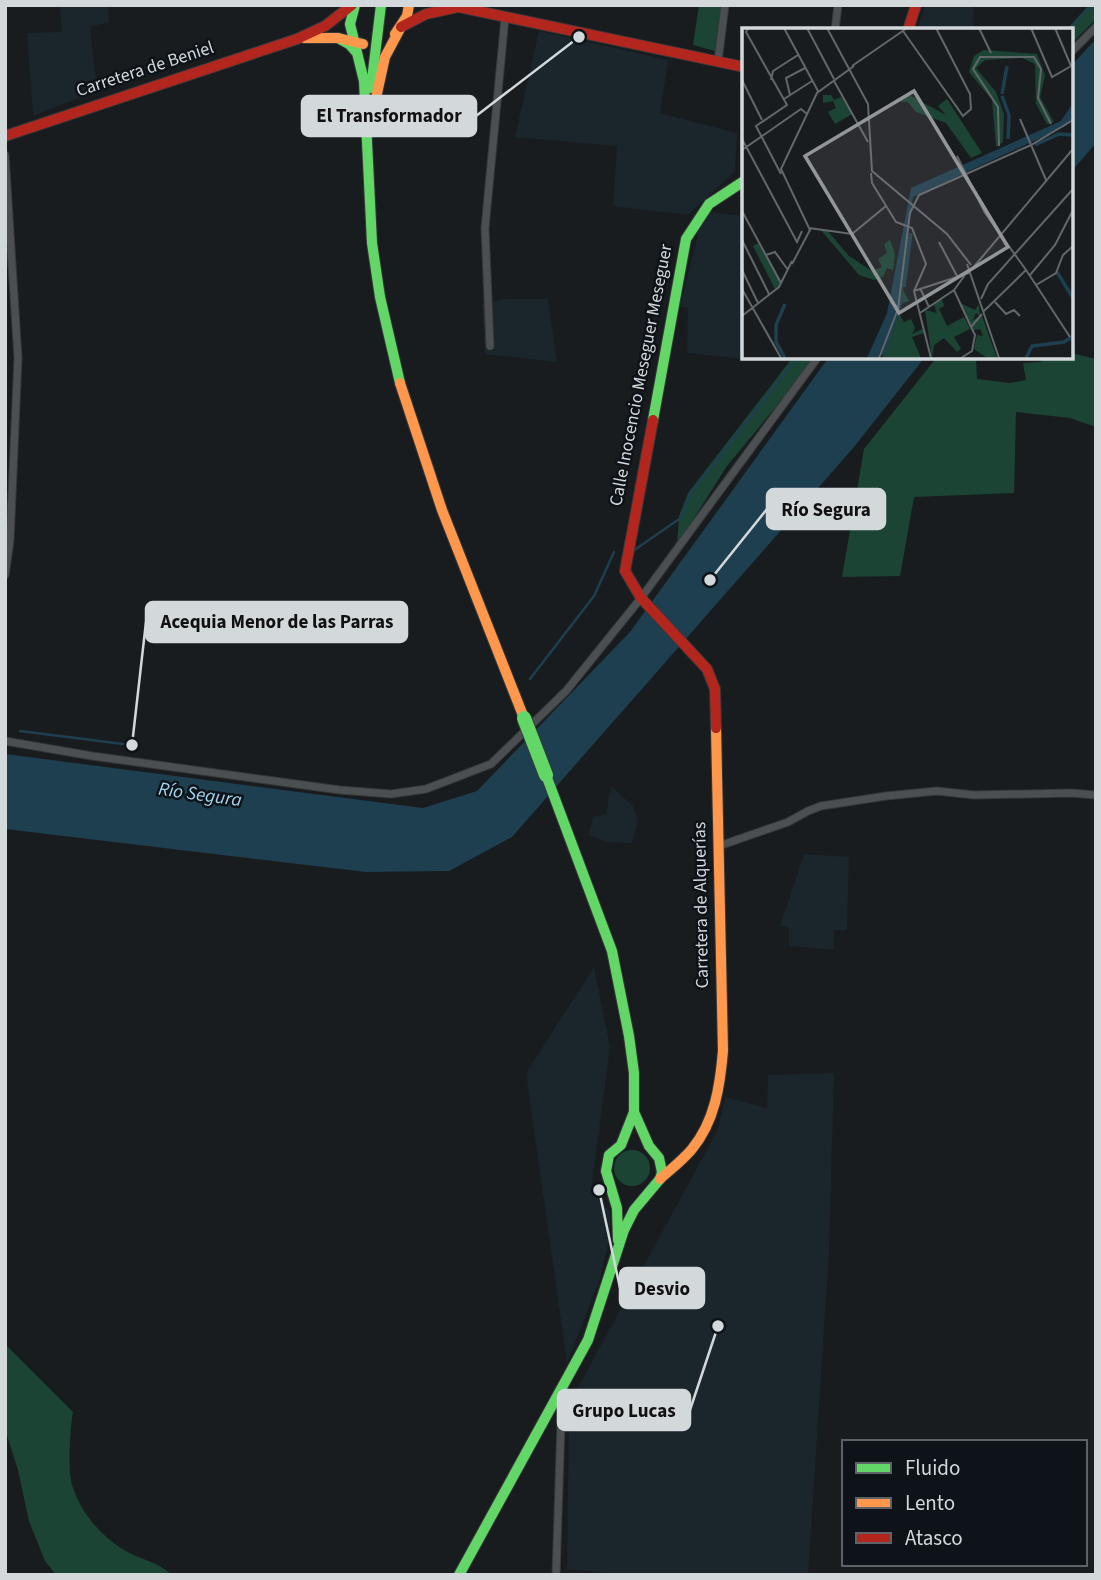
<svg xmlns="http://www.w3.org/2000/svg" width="1101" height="1580" font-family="'Source Sans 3',sans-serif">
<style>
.built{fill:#1a252c}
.green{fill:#1b4434}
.water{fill:#1e3f4f}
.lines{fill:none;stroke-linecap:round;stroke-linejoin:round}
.stream{stroke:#1e3f4f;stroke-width:2.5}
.street-casing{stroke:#36383a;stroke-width:9}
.fast-casing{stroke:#36383a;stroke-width:12}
.slow-casing{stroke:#36383a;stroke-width:12}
.jam-casing{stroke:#36383a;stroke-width:12}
.street{stroke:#4c4f51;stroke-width:7}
.fast{stroke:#63d668;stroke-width:10}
.slow{stroke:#ff974d;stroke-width:10}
.jam{stroke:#b3261e;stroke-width:10}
.fast-bridge-casing{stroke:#36383a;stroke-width:16;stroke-linecap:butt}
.fast-bridge{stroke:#63d668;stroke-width:14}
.labels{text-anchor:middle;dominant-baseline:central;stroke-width:5;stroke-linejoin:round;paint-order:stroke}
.street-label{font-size:18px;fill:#d3d8db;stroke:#0d1318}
.water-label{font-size:19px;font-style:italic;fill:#a4d5f0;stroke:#0d1318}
.inset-river{fill:none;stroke:#1e3f4f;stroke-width:3.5}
.inset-road{fill:none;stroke:#63676a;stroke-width:2}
.view{fill:#929699;fill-opacity:0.15;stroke:#929699;stroke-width:3.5}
.inset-edge{fill:none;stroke:#d3d8db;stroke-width:3.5}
.leader{fill:none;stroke:#d3d8db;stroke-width:2.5}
.callout-dot{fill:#d3d8db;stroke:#0d1318;stroke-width:2.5}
.callout{fill:#d3d8db;stroke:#d3d8db;stroke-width:2.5}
.callout-label{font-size:19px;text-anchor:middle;font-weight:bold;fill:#111}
</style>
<rect width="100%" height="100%" fill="#191c1e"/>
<path class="built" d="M60,5H108L109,22L90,27L97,91L33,116L27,33L62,32Z
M925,5H974L973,30H917Z
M539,31L668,60L660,113L737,133L735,171L688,215L613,206L617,146L515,137Z
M709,212L744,216V357H762V361L687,353L688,308L680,307L700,225Z
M505,299H548L557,362L485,354L482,304Z
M611,786L633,806L638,821L632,843L606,842L588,835L593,817L606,814Z
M804,854L849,857L847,930H834V950L789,946V928L780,926Z
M594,967L610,1047L591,1190L610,1211V1235L600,1278L567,1364L526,1073Z
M834,1073L829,1252L808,1575H627L567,1569L569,1413L572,1399L718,1129L725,1097L767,1108L768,1075Z"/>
<path class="green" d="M699,5H721L715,51L693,45Z
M1089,5H1096V19L1071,44V30H1066Z
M1071,337L1074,338L1075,354L1096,359V427L1070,418L1016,412L1014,493L914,497L900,576L842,577L864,449L937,357H971L976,359L977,379L1010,383L1026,380L1023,363L1040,362L1048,357H1071Z
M793,357H817L727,466L677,545L679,516L688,493Z
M614 1168a18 18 0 1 1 36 0a18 18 0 1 1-36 0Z
M5,1344L73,1412C70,1428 67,1474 73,1488C82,1514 101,1536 124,1550C140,1560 157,1561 172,1575H56L45,1561L29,1521L18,1470L5,1429Z"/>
<path class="water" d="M1096,39V143L1071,172V66Z
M829,357H925L854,447L512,837L449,871L366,872L5,829V754L423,808L477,791L630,632Z"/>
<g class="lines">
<path class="stream" d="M1068,30L1092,5
M633,551L682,517L690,494L798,357
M530,679L594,596L614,552
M20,731L139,746"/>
<g class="street-casing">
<path id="street" d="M835,30L838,5
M1071,52L1096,27
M718,61L725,5
M5,155L18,358L10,540L5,575
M490,346L485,228L505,18
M5,741L92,756L340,790L391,794L426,789L491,764L566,691L641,598L818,357
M719,846L788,822L808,811L821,806L886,796L937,791L974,795L1071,793L1096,795
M556,1575L562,1394"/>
</g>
<g class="fast-casing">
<path id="fast" d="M355,5L350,24L364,81L372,243L380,297L400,383
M338,38L349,44L357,53
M371,88L381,5
M653,420L686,239L709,204L744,181
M546,775L612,951L629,1036L634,1073V1112L621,1145L609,1155L606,1171L617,1208L618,1240
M459,1575L588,1340L624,1230L634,1210L660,1179L662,1172L659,1158L649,1146L634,1112"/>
</g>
<g class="slow-casing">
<path id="slow" d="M395,34L407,16L409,5
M304,38H338L363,44
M373,126L376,98L385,57L401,27
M400,383L442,510L524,718
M660,1179C671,1169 683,1160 692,1149C715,1121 720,1086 723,1051L716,728"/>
</g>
<g class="jam-casing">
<path id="jam" d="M449,5L744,67
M401,27L426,14L454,8
M908,30L916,5
M5,136L297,39L325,26L352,5
M653,420L625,571L641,598L707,669L715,689L716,728"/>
</g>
<use href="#street" class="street"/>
<use href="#fast" class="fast"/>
<use href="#slow" class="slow"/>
<use href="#jam" class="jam"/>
<g class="fast-bridge-casing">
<path id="fast-bridge" d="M524,718L546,775"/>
</g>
<use href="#fast-bridge" class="fast-bridge"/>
</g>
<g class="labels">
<g class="street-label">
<text transform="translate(145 69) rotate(-18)">Carretera de Beniel</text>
<text transform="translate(641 375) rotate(-79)">Calle Inocencio Meseguer Meseguer</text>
<text transform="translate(701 905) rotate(-91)">Carretera de Alquerías</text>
</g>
<g class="water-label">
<text transform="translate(200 795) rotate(8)">Río Segura</text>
</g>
</g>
<g transform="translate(742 28)">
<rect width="331" height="331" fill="#191c1e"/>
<path d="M242,22L295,26L303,47L298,69L312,94L305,96L294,76L293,36L280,30L243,32L234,40L254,64L262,86L261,114L254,119L250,72L227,44L232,28ZM165,66L204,87L196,78L205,71L240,125L229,130L204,95L174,84L166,74L152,73ZM81,67H89L92,72L99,69L110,86L93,96L86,84L94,80L91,73L81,75ZM78,201L85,202L107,228L130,243L140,239L136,231L145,225L142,216L148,212L153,226L151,242L145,240L141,249L132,252L117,247ZM166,206L168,214L161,262L167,273L159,276L157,285L162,294L169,291L173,300L170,306L180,301L182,305L170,309L179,330H140L158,274ZM16,215L39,255L33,261L11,218ZM200,271L202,278L197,281L205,298L222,289L228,301L212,309L219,321L215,324L202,310L192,317L190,330L183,282L195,285L192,276ZM218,275L233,282L237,276L238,288L234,285L231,292L240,288L255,330H245L232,321L235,307L241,308L238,301L231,302Z" fill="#1b4434"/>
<path d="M331,75V90L324,98L171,169L155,281L136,330H125L145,285L169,160L319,93Z" fill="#1e3f4f"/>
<path class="inset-river" d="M260,66L265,38M260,68L267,87L266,111M293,117L317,106L331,107M315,244L331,270M162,259L169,205M43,276L34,297V314L43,330M141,327L161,267M284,330L290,318L322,314L331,308"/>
<path class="inset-road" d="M6,0L4,4L45,77L14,98L39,146M42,0L76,63M65,0L92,51M85,0L126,76L130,143L205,206L229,237M237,0L249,25M289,0L310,49L331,37M313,0L329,38M161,3L221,88L229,81L228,66L194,0M110,38L165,0M0,52L20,92M29,52L31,43L56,27M92,53L126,114M48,67L44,50L63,40M42,71L70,53M278,91L304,152M0,111L55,214L60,203M257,118L256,79L231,41L238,29H292L299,41L296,70L309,96M0,122L59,81L65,86M215,128L243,185L284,242L242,283M129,145L130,155L154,194L170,200L184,236L172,263L189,330M0,183L39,255M67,200L110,206L144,178M0,212L27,266M197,214L215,248M24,227L33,224L46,242M50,236L68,202L39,141L75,65L112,38M225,236L257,330M230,241L331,121M0,242L16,275M284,242L294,257L314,245L321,227L331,218M288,247L313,217L331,182M294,257L328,309M178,260L187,279M0,261L39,330M212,262L229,299M172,263L227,245M239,271L246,256L331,161M253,274L264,286L272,282L278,288M178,285L212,262L223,247M0,288L37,259L50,233M137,330L156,281L168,185L177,167L289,117L331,92M219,330L230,323L233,307L229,299L240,286"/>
<path class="view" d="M172,63L266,219L157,285L63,128Z"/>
<rect width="331" height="331" class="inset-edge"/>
</g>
<path class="leader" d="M579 37L476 116M710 580L767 509M132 745L146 622M599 1190L620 1288M718 1326L690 1410"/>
<g class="callout-dot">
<circle cx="579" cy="37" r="7"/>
<circle cx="710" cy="580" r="7"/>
<circle cx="132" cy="745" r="7"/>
<circle cx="599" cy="1190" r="7"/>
<circle cx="718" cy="1326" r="7"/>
</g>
<g class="callout">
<rect x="302" y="96" width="174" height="40" rx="7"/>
<rect x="767" y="489" width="118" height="40" rx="7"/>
<rect x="146" y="602" width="261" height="40" rx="7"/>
<rect x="620" y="1268" width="84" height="40" rx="7"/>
<rect x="558" y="1390" width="132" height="40" rx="7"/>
</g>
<g class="callout-label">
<text x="389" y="122">El Transformador</text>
<text x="826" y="516">Río Segura</text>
<text x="277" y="628">Acequia Menor de las Parras</text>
<text x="662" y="1295">Desvio</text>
<text x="624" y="1417">Grupo Lucas</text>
</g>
<rect width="1101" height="1580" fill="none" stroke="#d3d8db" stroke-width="14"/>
<rect x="842" y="1440" width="245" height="126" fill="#0d1318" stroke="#5c6266" stroke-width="2"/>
<rect x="856" y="1463" width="35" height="10" fill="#63d668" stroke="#5c6266" stroke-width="2"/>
<text x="905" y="1475" font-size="21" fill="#d3d8db">Fluido</text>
<rect x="856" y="1498" width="35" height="10" fill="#ff974d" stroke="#5c6266" stroke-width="2"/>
<text x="905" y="1510" font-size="21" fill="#d3d8db">Lento</text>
<rect x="856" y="1533" width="35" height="10" fill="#b3261e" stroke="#5c6266" stroke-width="2"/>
<text x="905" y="1545" font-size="21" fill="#d3d8db">Atasco</text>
</svg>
